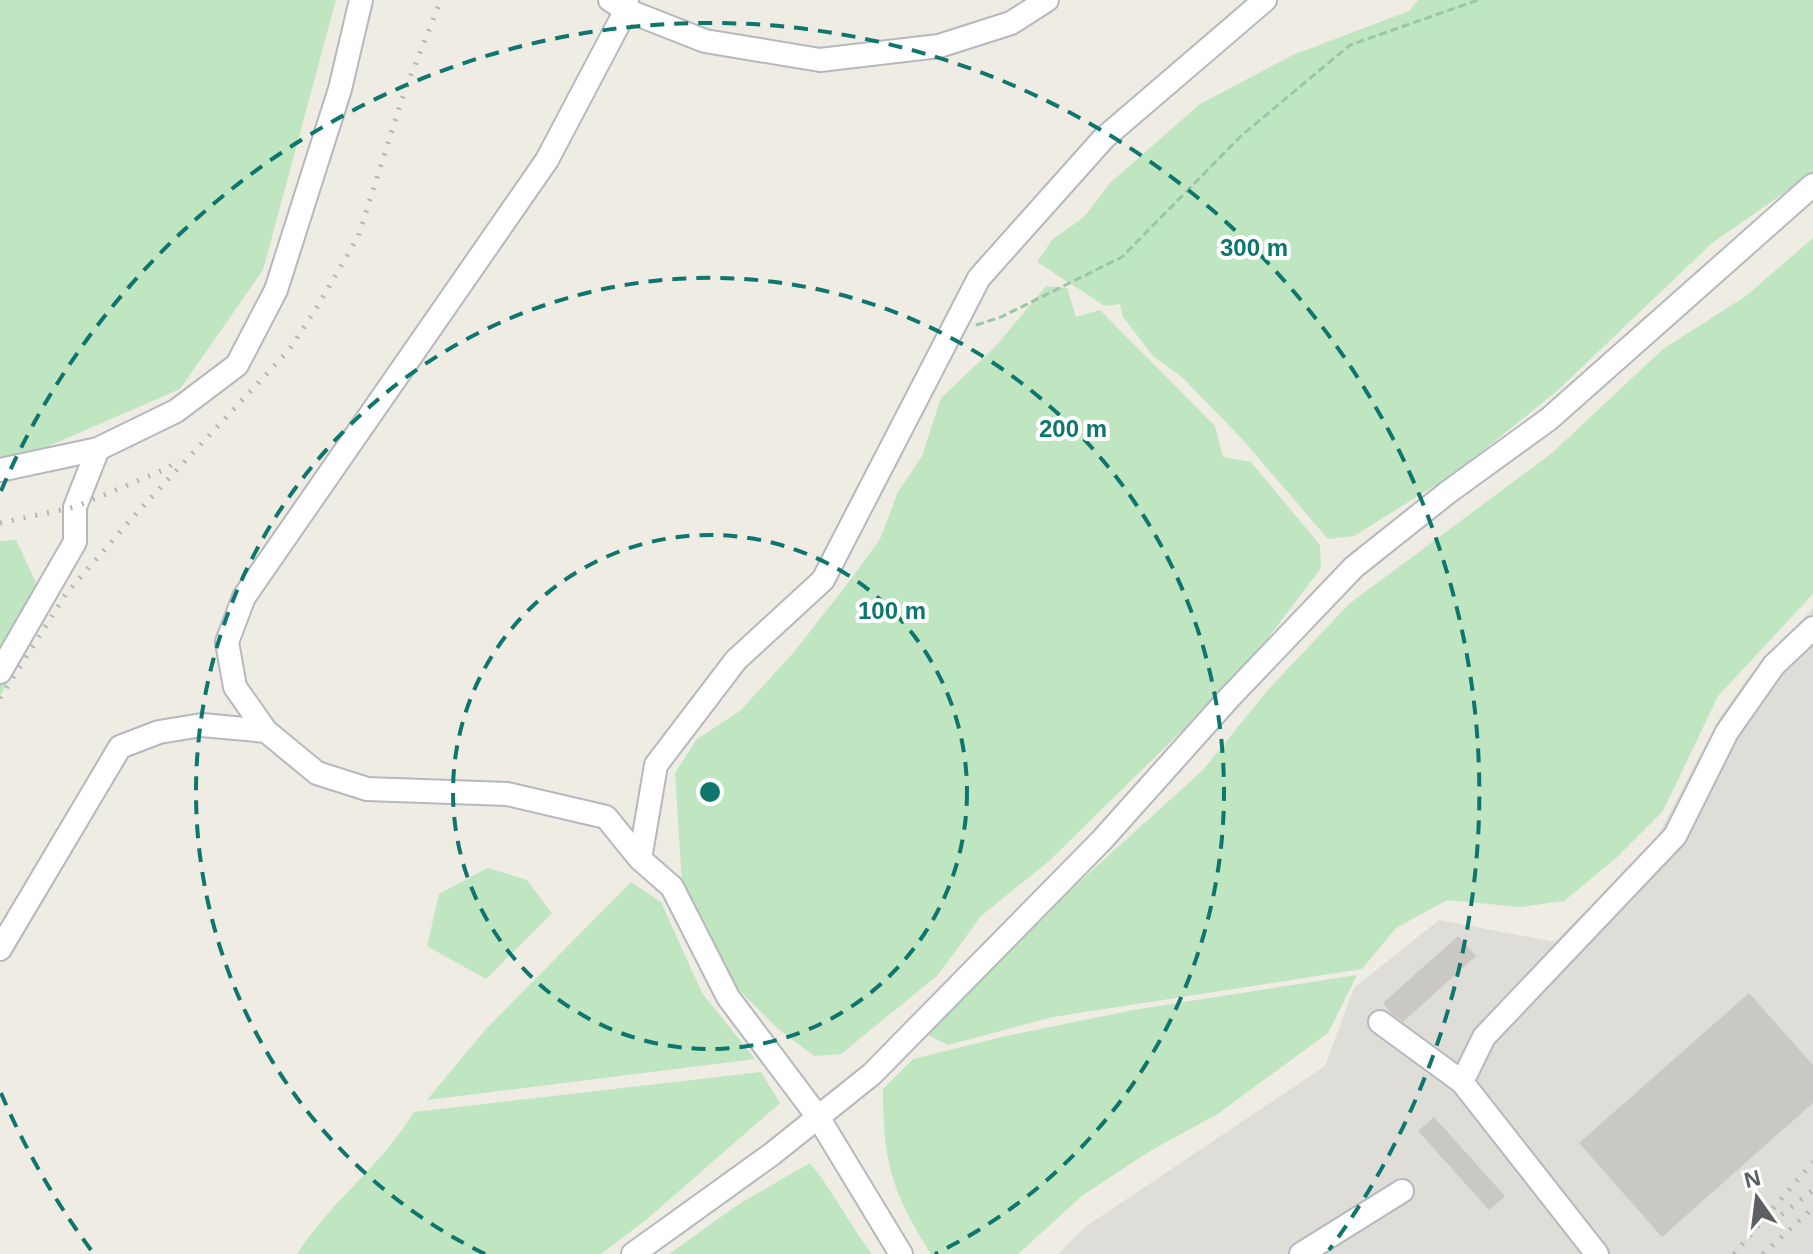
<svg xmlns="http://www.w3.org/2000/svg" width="1813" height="1254" font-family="Arial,sans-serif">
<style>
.industrial{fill:#dfddd7}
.green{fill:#c0e5c1}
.building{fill:#cac8c2}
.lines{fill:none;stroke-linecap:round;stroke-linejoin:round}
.minor-casing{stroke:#b5b8bd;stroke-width:26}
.path{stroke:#99c5a8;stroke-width:3;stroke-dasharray:8 4;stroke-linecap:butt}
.minor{stroke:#fff;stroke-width:22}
.rail{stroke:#b4b5b5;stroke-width:5;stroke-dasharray:2 10;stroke-linecap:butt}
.ring{fill:none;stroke:#0f766e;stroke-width:4;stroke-dasharray:14 10}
.centre{fill:#0f766e;stroke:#fff;stroke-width:4}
.ring-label{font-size:24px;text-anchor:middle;font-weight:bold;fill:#0f766e;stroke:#fff;stroke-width:8;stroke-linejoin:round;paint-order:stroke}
</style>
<rect width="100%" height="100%" fill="#eeece3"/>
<path class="industrial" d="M1813,608V1254H1058L1085,1227L1325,1066L1354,988L1439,920L1555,942L1654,843L1719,719L1749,676Z"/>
<path class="green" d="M0,0H336L263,270L180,389L35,452L0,459Z
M1418,0H1813V173L1712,243L1557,391L1458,471L1354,536L1328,539L1243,440L1183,378L1153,356L1123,317L1120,304L1105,306L1037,262L1052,240L1084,217L1110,183L1200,104L1293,55L1409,11Z
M1813,238V594L1718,696L1663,811L1616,858L1564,901L1520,907L1447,900L1396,928L1362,969L1053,1017L948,1045L926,1034L1034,923L1203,770L1267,691L1349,604L1552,453L1663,349L1746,296Z
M1046,286L1067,288L1076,317L1100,310L1215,426L1223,457L1251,462L1320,545L1321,568L1242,672L1049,861L981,916L938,975L841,1054L814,1056L776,1027L736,987L682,884L675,773L697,739L740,711L794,652L848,583L880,539L898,492L922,456L941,398L996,346Z
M16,540L48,608L0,696V541Z
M488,868L527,880L552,913L486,979L427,946L439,894Z
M631,882L661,902L702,993L755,1059L427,1100L486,1029Z
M1357,975L1328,1033L1219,1113L1150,1151L1083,1195L1018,1254H931C892,1191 883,1164 883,1089L913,1059L1006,1036L1133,1010Z
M761,1072L780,1103L647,1219L601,1254H297C330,1202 382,1165 414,1112Z
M810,1163C834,1192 849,1224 872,1254H669L739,1204Z"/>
<path class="building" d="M1458,936L1476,956L1403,1022L1391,1013L1383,1003Z
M1749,993L1813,1065V1103L1662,1237L1579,1143Z
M1434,1117L1505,1196L1489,1210L1418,1131Z"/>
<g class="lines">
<g class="minor-casing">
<path id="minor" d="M610,0L626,10L705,41L820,60L939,46L1011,23L1047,0
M627,0L626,10L547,160L244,597L227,642L235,687L266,731L317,773L367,789L507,794L606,817L640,859L672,887L728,997L818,1117L901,1254
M0,470L98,449L176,411L237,365L276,290L340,89L361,0
M0,672L75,542V507L98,449
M640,859L656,765L736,660L823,580L979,278L1104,138L1265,0
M0,949L120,747L159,732L202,725L266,731
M1380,1022L1462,1082L1597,1254
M1462,1082L1484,1037L1675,836L1727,732L1774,665L1813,628
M633,1254L772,1154L872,1074L1102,840L1229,698L1354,567L1447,493L1549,419L1813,185
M1301,1254L1402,1191"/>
</g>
<path class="path" d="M976,325L1001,317L1122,257L1242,135L1350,45L1478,0"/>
<use href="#minor" class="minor"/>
<path class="rail" d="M0,523L75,507L168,468L176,461
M0,698L66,594L132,518L289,350L317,307L358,237L405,90L441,0
M1772,1222L1813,1190
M1734,1254L1813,1162
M1763,1254L1813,1208"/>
</g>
<g class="ring">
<circle cx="710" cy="792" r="257"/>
<path d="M485 1254A514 514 0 1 1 935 1254"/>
<path d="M91 1250A770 770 0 0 1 1 1093M1 491A770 770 0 1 1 1329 1250"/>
</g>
<circle cx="710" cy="792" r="12" class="centre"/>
<g class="ring-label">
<text x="1254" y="256">300 m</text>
<text x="1073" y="437">200 m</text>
<text x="892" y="619">100 m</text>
</g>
<g transform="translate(1757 1198) rotate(346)" stroke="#ffffff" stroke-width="6" paint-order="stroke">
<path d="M0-6L14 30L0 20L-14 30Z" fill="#5b5e63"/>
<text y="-12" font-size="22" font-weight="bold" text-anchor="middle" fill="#5b5e63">N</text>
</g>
</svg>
